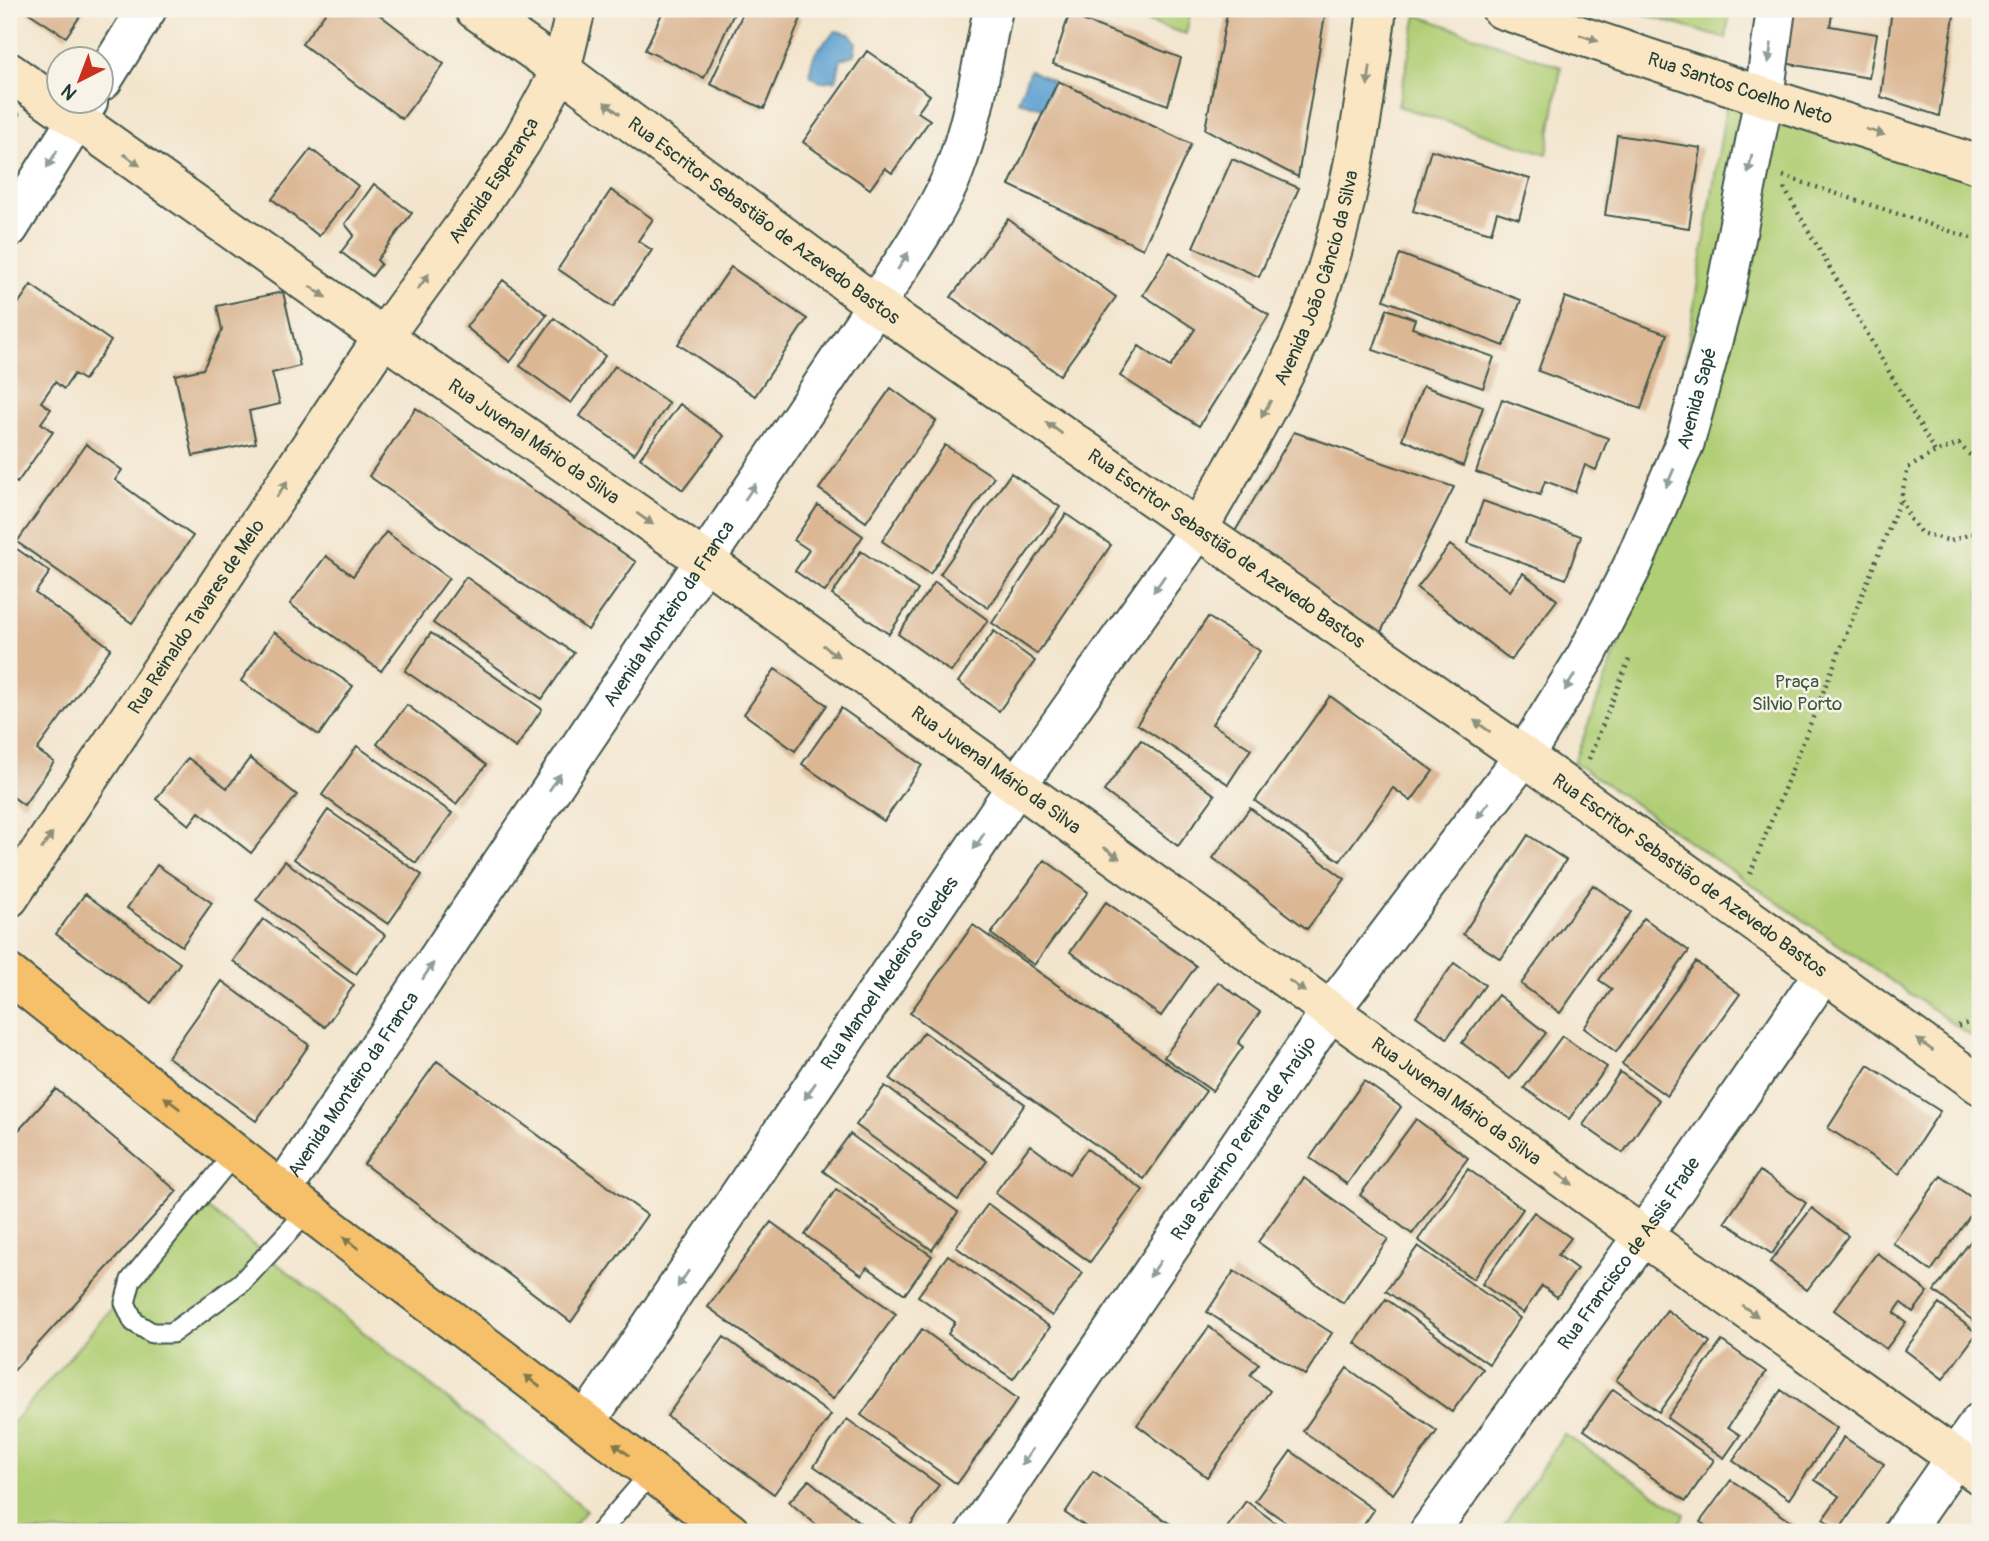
<svg xmlns="http://www.w3.org/2000/svg" width="1989" height="1541" font-family="Pangolin,sans-serif">
<style>
.green{fill:#b0ce75;stroke:#688654;stroke-width:2}
.water{fill:#5da0d1;stroke:#3e6e82;stroke-width:2}
.building{fill:#dbb794}
.lines{fill:none;stroke-linecap:round;stroke-linejoin:round}
.service-casing{stroke:#3f564b;stroke-width:23}
.minor-casing{stroke:#3f564b;stroke-width:42}
.tertiary-casing{stroke:#3f564b;stroke-width:42}
.secondary-casing{stroke:#3f564b;stroke-width:42}
.primary-casing{stroke:#3f564b;stroke-width:42}
.path{stroke:#3f564b;stroke-width:4.5;stroke-dasharray:2 5;stroke-linecap:butt}
.service{stroke:#fff;stroke-width:19}
.minor{stroke:#fff;stroke-width:38}
.tertiary{stroke:#fff;stroke-width:38}
.secondary{stroke:#fbe6c4;stroke-width:38}
.primary{stroke:#f6c06b;stroke-width:38}
.oneway{fill:#8d927c}
.oneway2{fill:#8f9e9a}
.oneway3{fill:#80784d}
.labels{text-anchor:middle;dominant-baseline:central;stroke-width:5;stroke-linejoin:round;paint-order:stroke}
.street-label{font-size:19px;fill:#1f3d34;stroke:#f7f3e8}
.park-label{font-size:19px;fill:#3c5a41;stroke:#f7f3e8}
</style>
<rect width="100%" height="100%" fill="#f7f3e8"/>
<filter id="ink" filterUnits="userSpaceOnUse"><feTurbulence type="fractalNoise" baseFrequency=".0143" numOctaves="2"/><feDisplacementMap in="SourceGraphic" scale="14" xChannelSelector="R" yChannelSelector="G"/><feConvolveMatrix kernelMatrix="1 2 1 2 8 2 1 2 1" color-interpolation-filters="sRGB"/></filter>
<filter id="wash" filterUnits="userSpaceOnUse"><feTurbulence type="fractalNoise" baseFrequency=".00686" numOctaves="4" result="noise"/><feDisplacementMap in="SourceGraphic" scale="28" xChannelSelector="R" yChannelSelector="G"/><feGaussianBlur stdDeviation="1.57" result="paint"/><feColorMatrix in="noise" values="0 0 0 0 0 0 0 0 0 0 0 0 0 0 0 0 0 1.4 0 .05"/><feComposite in="paint" operator="in"/></filter>
<g filter="url(#wash)">
<rect width="100%" height="100%" fill="#f3e5cd"/>
<path class="green" d="M1108,9H1191L1186,34Z
M1625,9H1730L1726,39Z
M1417,15L1561,67L1547,154L1398,106Z
M1728,94L1980,175V1032L1977,1040L1574,762L1655,549Z
M202,1204L587,1510L567,1532H9V1427Z
M1564,1434L1685,1514L1673,1532H1500Z"/>
<path class="water" d="M836,31L850,34L856,42L854,55L841,59L836,80L820,82L810,75C811,52 820,47 836,31Z
M1030,70L1052,81L1043,108L1018,101Z"/>
<g id="blocks">
<path class="building" d="M23,9H85L66,37Z
M328,9H372L444,64L402,119L302,44Z
M664,9H736L704,78L645,50Z
M745,9H781L801,18L764,109L710,84Z
M1228,9H1308L1325,15L1298,177L1205,129Z
M1794,9H1833L1830,26L1877,34L1869,78L1784,63Z
M1892,9H1955L1939,116L1881,97Z
M1069,15L1181,58L1168,105L1053,64Z
M867,51L930,95L918,112L930,120L892,173L885,168L870,189L803,142Z
M1058,81L1191,144L1143,249L1009,185Z
M9,108L19,114L9,129Z
M1617,135L1701,148L1689,228L1605,215Z
M311,149L358,186L319,236L272,199Z
M1431,150L1530,179L1519,219L1497,212L1491,233L1413,211Z
M1232,159L1299,188L1259,277L1193,247Z
M374,184L412,213L377,260L381,264L372,276L341,252L354,235L345,224Z
M611,190L653,219L638,241L652,250L613,307L558,269Z
M1008,219L1116,297L1060,375L951,297Z
M1170,252L1269,315L1199,426L1120,376L1139,346L1170,367L1195,329L1143,295Z
M1400,254L1521,300L1504,346L1384,300Z
M731,267L807,319L755,396L678,344Z
M503,280L547,315L510,362L466,327Z
M31,285L111,341L84,380L74,374L64,389L55,382L41,402L51,409L41,423L53,432L17,483L9,477V317Z
M283,292L300,366L272,373L280,404L249,411L256,443L193,456L175,375L203,369L222,330L217,306Z
M1565,297L1667,334L1641,409L1538,371Z
M1387,309L1415,319L1412,328L1494,357L1483,388L1373,350Z
M554,318L605,356L571,403L520,366Z
M615,366L669,403L634,454L580,416Z
M1423,386L1483,407L1463,466L1402,439Z
M891,388L936,421L866,522L819,489Z
M1502,399L1608,438L1596,470L1585,465L1575,492L1545,481L1540,495L1476,472Z
M680,404L724,436L683,490L640,458Z
M416,408L636,562L588,630L369,476Z
M1294,432L1454,487L1379,636L1234,533Z
M86,444L122,470L115,480L193,536L132,623L17,542Z
M945,445L994,477L930,574L882,541Z
M1011,473L1060,507L988,608L940,574Z
M1483,501L1581,536L1566,579L1468,543Z
M818,505L863,536L825,592L795,571L809,550L794,540Z
M1066,514L1111,545L1037,654L992,623Z
M386,532L449,578L381,671L290,604L326,556L353,576Z
M1450,545L1510,591L1523,573L1557,600L1511,660L1417,588Z
M17,549L50,572L35,593L111,648L37,750L54,762L24,805L9,794V560Z
M861,551L918,590L889,634L832,595Z
M466,577L574,653L542,699L433,623Z
M935,582L988,620L951,672L898,634Z
M1208,617L1260,651L1212,724L1251,749L1228,784L1137,724Z
M994,631L1035,661L999,711L958,682Z
M274,632L353,686L319,735L241,681Z
M431,633L542,709L516,748L405,671Z
M775,669L827,705L795,751L744,714Z
M1330,696L1433,771L1411,801L1393,788L1340,861L1255,801Z
M407,705L486,765L456,804L377,744Z
M841,708L922,765L884,821L802,764Z
M1141,740L1215,795L1178,846L1104,791Z
M357,746L452,813L416,863L322,795Z
M188,758L227,788L250,758L297,795L251,853L199,812L189,825L156,799Z
M1250,808L1345,879L1307,929L1213,858Z
M328,810L422,875L388,924L294,859Z
M1528,835L1566,860L1501,959L1463,934Z
M1045,860L1088,892L1034,965L991,934Z
M285,861L385,935L356,974L256,900Z
M157,865L212,903L182,946L127,908Z
M1593,885L1631,912L1560,1013L1521,984Z
M85,894L180,963L151,1003L56,934Z
M1106,902L1196,966L1161,1016L1070,952Z
M1644,918L1689,951L1616,1052L1584,1028L1612,989L1599,980Z
M263,919L354,985L325,1027L233,961Z
M973,925L1206,1091L1144,1179L910,1013Z
M1696,962L1740,994L1667,1096L1622,1064Z
M1454,963L1485,985L1447,1038L1416,1016Z
M222,981L309,1045L256,1121L168,1057Z
M1218,982L1260,1012L1238,1043L1243,1047L1212,1091L1164,1057Z
M1498,995L1546,1033L1510,1079L1462,1043Z
M924,1032L1025,1104L992,1152L890,1079Z
M1562,1036L1607,1067L1569,1119L1524,1088Z
M437,1061L647,1215L571,1322L364,1164Z
M1868,1065L1940,1111L1899,1174L1828,1128Z
M1620,1072L1659,1100L1623,1153L1583,1125Z
M1364,1081L1401,1107L1347,1184L1310,1158Z
M885,1086L987,1161L958,1200L856,1125Z
M56,1089L177,1191L9,1376V1141Z
M1416,1119L1468,1158L1412,1234L1360,1195Z
M850,1134L958,1212L932,1250L823,1171Z
M1030,1145L1069,1174L1087,1149L1143,1190L1090,1262L995,1193Z
M1468,1169L1523,1209L1473,1279L1418,1240Z
M1760,1171L1806,1203L1772,1254L1725,1222Z
M1941,1176L1979,1203L1931,1271L1893,1243Z
M1304,1178L1388,1239L1343,1303L1258,1242Z
M836,1189L932,1256L905,1294L867,1267L862,1275L805,1235Z
M988,1204L1083,1273L1052,1316L956,1247Z
M1812,1208L1848,1236L1807,1290L1770,1262Z
M1534,1212L1571,1238L1558,1255L1577,1269L1557,1297L1542,1286L1523,1313L1482,1284Z
M771,1222L896,1314L833,1399L708,1307Z
M1980,1228V1326L1934,1291Z
M1418,1246L1520,1318L1489,1364L1386,1291Z
M1877,1253L1928,1292L1913,1312L1901,1303L1894,1313L1906,1322L1886,1349L1834,1310Z
M948,1255L1050,1327L1013,1379L948,1334L955,1322L918,1296Z
M1234,1271L1332,1333L1305,1375L1207,1312Z
M1386,1299L1483,1369L1452,1412L1355,1343Z
M1939,1304L1977,1333L1943,1379L1905,1350Z
M1667,1310L1710,1342L1659,1412L1616,1380Z
M1209,1327L1259,1364L1250,1375L1270,1391L1207,1477L1137,1425Z
M922,1329L1018,1399L957,1484L861,1415Z
M724,1337L831,1415L774,1494L667,1416Z
M1722,1341L1766,1372L1728,1427L1740,1435L1724,1458L1667,1418Z
M1347,1368L1437,1431L1393,1494L1303,1431Z
M1613,1389L1714,1460L1686,1501L1584,1430Z
M1781,1390L1837,1428L1789,1499L1733,1461Z
M847,1419L939,1485L906,1531L814,1466Z
M1844,1437L1884,1464L1839,1530L1823,1519L1839,1496L1815,1480Z
M1291,1451L1374,1510L1359,1532H1301L1255,1501Z
M1093,1471L1182,1532H1094L1065,1513Z
M809,1480L871,1532H825L789,1502Z
M1731,1480L1806,1532H1715L1700,1522Z
M1246,1501L1288,1532H1224Z"/>
</g>
</g>
<g filter="url(#ink)">
<use href="#blocks" fill-opacity="0" stroke="#3f564b" stroke-width="2"/>
<g class="lines">
<g class="service-casing">
<path id="service" d="M235,1153L131,1280L125,1303L134,1322L152,1333H172L241,1283L308,1211
M600,1532L652,1472"/>
</g>
<g class="minor-casing">
<g id="minor">
<path d="M102,81L147,9"/>
<path d="M1764,97L1776,9"/>
<path d="M9,228L88,102"/>
<path id="s1" d="M282,1191L876,305C900,265 938,214 954,171C974,119 982,63 993,9"/>
<path id="s2" d="M586,1422L1017,785L1199,528"/>
<path id="s3" d="M976,1532L1331,1010L1524,756"/>
<path id="s4" d="M1429,1532L1643,1236L1824,972"/>
<path d="M1903,1532L1980,1422"/>
</g>
</g>
<g class="tertiary-casing">
<g id="tertiary">
<path id="s5" d="M1524,756L1586,656L1632,567L1685,442L1724,299L1764,97"/>
</g>
</g>
<g class="secondary-casing">
<g id="secondary">
<path id="s6" d="M474,9L561,70L876,305L1524,756L1980,1085"/>
<path id="s7" d="M1501,9L1764,97L1980,165"/>
<path id="s8" d="M9,72L383,337L704,560L1643,1236L1980,1475"/>
<path id="s9" d="M1199,528C1241,452 1289,378 1318,296C1351,203 1365,105 1377,9"/>
<path id="s10" d="M9,898L383,337L480,204L522,141L561,70L576,9"/>
</g>
</g>
<g class="primary-casing">
<path id="primary" d="M9,974L282,1191L730,1532"/>
</g>
<path class="path" d="M1783,176L1980,241
M1784,188L1935,452
M1980,465L1959,444L1935,452L1908,468L1901,498L1910,519L1921,533L1951,541L1973,533L1980,522
M1589,759L1630,657
M1750,874L1901,498
M1958,1026L1980,1020"/>
<use href="#service" class="service"/>
<use href="#minor" class="minor"/>
<use href="#tertiary" class="tertiary"/>
<use href="#secondary" class="secondary"/>
<use href="#primary" class="primary"/>
</g>
<defs><path id="oneway-solid" d="M-6-.8H1V-3.2L6.5 0L1 3.2V.8H-6Z" transform="scale(1.75)"/></defs>
<g class="oneway">
<use href="#oneway-solid" transform="translate(1589 38) rotate(19)"/>
<use href="#oneway-solid" transform="translate(1369 76) rotate(97)"/>
<use href="#oneway-solid" transform="translate(612 108) rotate(-143)"/>
<use href="#oneway-solid" transform="translate(1875 132) rotate(18)"/>
<use href="#oneway-solid" transform="translate(132 160) rotate(35)"/>
<use href="#oneway-solid" transform="translate(423 282) rotate(-54)"/>
<use href="#oneway-solid" transform="translate(318 292) rotate(35)"/>
<use href="#oneway-solid" transform="translate(1266 409) rotate(119)"/>
<use href="#oneway-solid" transform="translate(1054 428) rotate(-145)"/>
<use href="#oneway-solid" transform="translate(282 489) rotate(-56)"/>
<use href="#oneway-solid" transform="translate(645 519) rotate(35)"/>
<use href="#oneway-solid" transform="translate(831 651) rotate(36)"/>
<use href="#oneway-solid" transform="translate(1482 726) rotate(-145)"/>
<use href="#oneway-solid" transform="translate(47 841) rotate(-56)"/>
<use href="#oneway-solid" transform="translate(1112 853) rotate(36)"/>
<use href="#oneway-solid" transform="translate(1297 986) rotate(36)"/>
<use href="#oneway-solid" transform="translate(1925 1045) rotate(-144)"/>
<use href="#oneway-solid" transform="translate(1565 1179) rotate(36)"/>
<use href="#oneway-solid" transform="translate(1750 1311) rotate(35)"/>
</g>
<g class="oneway2">
<use href="#oneway-solid" transform="translate(1770 53) rotate(98)"/>
<use href="#oneway-solid" transform="translate(52 159) rotate(122)"/>
<use href="#oneway-solid" transform="translate(1750 164) rotate(101)"/>
<use href="#oneway-solid" transform="translate(903 261) rotate(-58)"/>
<use href="#oneway-solid" transform="translate(1670 478) rotate(113)"/>
<use href="#oneway-solid" transform="translate(750 492) rotate(-56)"/>
<use href="#oneway-solid" transform="translate(1159 584) rotate(125)"/>
<use href="#oneway-solid" transform="translate(1570 682) rotate(122)"/>
<use href="#oneway-solid" transform="translate(555 782) rotate(-56)"/>
<use href="#oneway-solid" transform="translate(1483 810) rotate(127)"/>
<use href="#oneway-solid" transform="translate(979 841) rotate(124)"/>
<use href="#oneway-solid" transform="translate(428 971) rotate(-56)"/>
<use href="#oneway-solid" transform="translate(810 1091) rotate(124)"/>
<use href="#oneway-solid" transform="translate(1155 1269) rotate(124)"/>
<use href="#oneway-solid" transform="translate(683 1279) rotate(124)"/>
<use href="#oneway-solid" transform="translate(1027 1457) rotate(124)"/>
</g>
<g class="oneway3">
<use href="#oneway-solid" transform="translate(172 1103) rotate(-142)"/>
<use href="#oneway-solid" transform="translate(351 1243) rotate(-143)"/>
<use href="#oneway-solid" transform="translate(532 1381) rotate(-143)"/>
<use href="#oneway-solid" transform="translate(621 1449) rotate(-143)"/>
</g>
</g>
<g class="labels">
<g class="street-label">
<text stroke="none"><textPath href="#s7" startOffset="252">Rua Santos Coelho Neto</textPath></text>
<text stroke="none"><textPath href="#s10" startOffset="866">Avenida Esperança</textPath></text>
<text stroke="none"><textPath href="#s6" startOffset="359">Rua Escritor Sebastião de Azevedo Bastos</textPath></text>
<text stroke="none"><textPath href="#s9" startOffset="278">Avenida João Câncio da Silva</textPath></text>
<text stroke="none"><textPath href="#s5" startOffset="399">Avenida Sapé</textPath></text>
<text stroke="none"><textPath href="#s8" startOffset="642">Rua Juvenal Mário da Silva</textPath></text>
<text stroke="none"><textPath href="#s6" startOffset="926">Rua Escritor Sebastião de Azevedo Bastos</textPath></text>
<text stroke="none"><textPath href="#s1" startOffset="695">Avenida Monteiro da Franca</textPath></text>
<text stroke="none"><textPath href="#s10" startOffset="338">Rua Reinaldo Tavares de Melo</textPath></text>
<text stroke="none"><textPath href="#s8" startOffset="1209">Rua Juvenal Mário da Silva</textPath></text>
<text stroke="none"><textPath href="#s6" startOffset="1493">Rua Escritor Sebastião de Azevedo Bastos</textPath></text>
<text stroke="none"><textPath href="#s2" startOffset="542">Rua Manoel Medeiros Guedes</textPath></text>
<text stroke="none"><textPath href="#s1" startOffset="128">Avenida Monteiro da Franca</textPath></text>
<text stroke="none"><textPath href="#s8" startOffset="1776">Rua Juvenal Mário da Silva</textPath></text>
<text stroke="none"><textPath href="#s3" startOffset="476">Rua Severino Pereira de Araújo</textPath></text>
<text stroke="none"><textPath href="#s4" startOffset="343">Rua Francisco de Assis Frade</textPath></text>
</g>
<g class="park-label">
<text x="1797" y="682">Praça<tspan x="1797" dy="22">Silvio Porto</tspan></text>
</g>
</g>
<rect width="1989" height="1541" fill="none" stroke="#f7f3e8" stroke-width="35"/>
<g transform="translate(80 80) rotate(222)"><circle r="33" fill="#f7f3e8" stroke="#a1aaa0" stroke-width="2"/>
<path d="M0-5L12 26L0 18L-12 26Z" fill="#c8321e"/>
<text y="-10" font-size="19" font-weight="bold" text-anchor="middle" fill="#1f3d34">N</text>
</g>
</svg>
